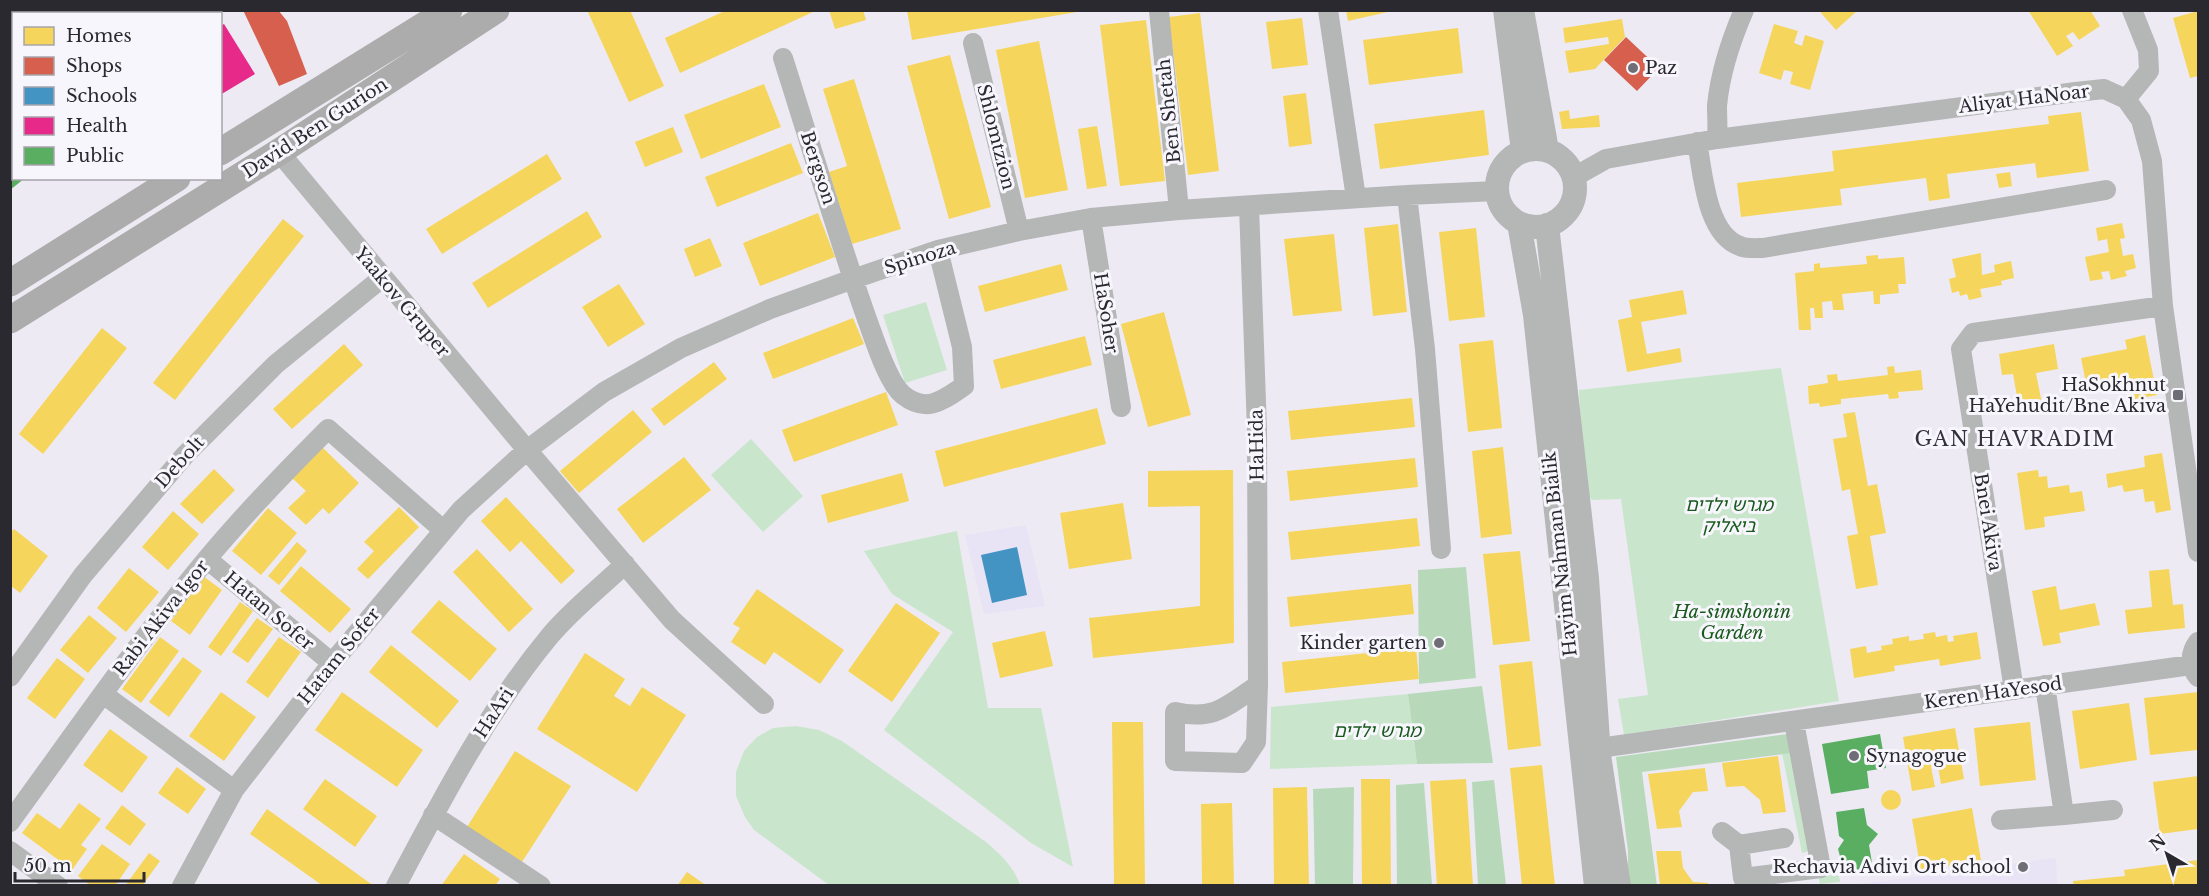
<svg xmlns="http://www.w3.org/2000/svg" width="2209" height="896" font-family="'Libre Baskerville','Noto Sans Hebrew',serif">
<style>
.built{fill:#e9e3f6}
.green{fill:#c9e6cc}
.forest{fill:#b7d9ba}
.homes{fill:#f6d55c}
.shops{fill:#d6604d}
.schools{fill:#4393c3}
.health{fill:#e7298a}
.public{fill:#5aae61}
.lines{fill:none;stroke-linecap:round;stroke-linejoin:round}
.minor{stroke:#b5b6b6;stroke-width:20}
.tertiary{stroke:#b5b6b6;stroke-width:24}
.secondary{stroke:#abacab;stroke-width:27}
.poi-dot{fill:#6f6d75;stroke:#f8f6fd;stroke-width:2}
.labels{text-anchor:middle;dominant-baseline:central;stroke-width:6;stroke-linejoin:round;paint-order:stroke}
.poi-label{font-size:18px;fill:#2b2930;stroke:#f8f6fd;text-anchor:end}
.street-label{font-size:18px;fill:#2b2930;stroke:#f8f6fd}
.park-label{font-size:18px;font-style:italic;fill:#18591c;stroke:#f8f6fd}
.neighbourhood-label{font-size:20px;letter-spacing:1.5px;fill:#35313e;stroke:#f8f6fd}
</style>
<rect width="100%" height="100%" fill="#edeaf4"/>
<path class="built" d="M1026,525L1045,606L984,614L965,535Z
M2056,858L2057,885H1851L1922,876Z"/>
<path class="green" d="M926,302L947,370L905,383L883,315Z
M1781,368L1839,701L1624,735L1618,699L1648,695L1621,499L1592,500L1584,490L1579,390Z
M751,439L803,496L763,532L711,475Z
M957,531L988,708H1041L1073,867L1031,843L884,730L953,632L892,594L864,551Z
M1408,694L1417,764L1270,769L1271,707Z
M796,726L819,730L842,741L986,842C1001,855 1014,867 1020,885H829L754,830L745,817L736,796V772L744,751L757,737L773,728Z
M1789,742L1812,850L1802,853L1780,743Z
M1834,867L1838,870L1840,882L1820,884L1817,871Z"/>
<path class="forest" d="M1466,567L1476,678L1419,684L1418,570Z
M1482,686L1493,763L1417,764L1408,694Z
M1788,734L1791,753L1642,772L1657,886L1628,885V851L1616,757Z
M1494,780L1506,885H1478L1472,782Z
M1424,783L1432,885H1397L1396,785Z
M1354,787L1353,885H1315L1313,789Z"/>
<path class="homes" d="M587,10H630L664,86L629,102Z
M727,10H813V12L680,73L665,38Z
M829,10H863L866,20L835,29Z
M907,10H1077V12L912,40Z
M1346,10H1392V11L1348,21Z
M1823,10H1858L1836,30L1821,13Z
M2028,10H2050L2052,12L2054,10H2090L2100,26L2079,40L2073,32L2066,36L2073,46L2057,56Z
M2198,11V76L2190,78L2173,18Z
M1200,13L1219,171L1188,175L1169,17Z
M1302,18L1308,65L1272,69L1266,22Z
M1622,19L1625,37L1595,69L1569,73L1565,51L1609,44L1608,37L1565,43L1563,28Z
M1146,20L1165,181L1120,186L1100,25Z
M1774,24L1798,31L1794,43L1802,46L1805,35L1824,41L1810,90L1790,84L1793,72L1784,70L1781,80L1759,73Z
M1458,28L1463,73L1369,85L1363,40Z
M1039,41L1068,190L1025,198L996,50Z
M950,55L991,207L949,219L907,66Z
M854,79L901,229L852,244L829,172L847,166L823,89Z
M764,84L781,127L701,159L684,115Z
M1306,93L1312,144L1289,147L1283,96Z
M1484,110L1489,155L1380,169L1374,124Z
M1569,110L1570,119L1599,115L1600,127L1562,129L1559,112Z
M2081,112L2089,171L2037,178L2035,163L1947,174L1950,198L1929,201L1926,178L1840,189L1842,205L1741,217L1737,183L1834,171L1832,151L2049,124L2048,116Z
M1097,126L1107,186L1087,189L1078,129Z
M673,127L683,152L645,167L635,142Z
M791,143L803,173L717,207L705,177Z
M547,154L562,179L442,254L426,229Z
M2010,172L2012,186L1999,188L1996,174Z
M587,211L602,237L488,308L472,283Z
M818,213L835,257L760,286L743,243Z
M283,219L304,236L175,400L153,383Z
M2122,223L2125,238L2120,239L2123,256L2133,254L2136,268L2125,271L2127,276L2111,280L2109,271L2101,272L2103,279L2090,281L2085,257L2109,252L2107,239L2098,241L2096,228Z
M1398,224L1407,312L1373,316L1364,228Z
M1476,228L1485,317L1449,321L1439,232Z
M1334,234L1342,311L1293,316L1284,239Z
M710,238L722,266L695,277L684,249Z
M1981,253L1982,275L1995,272L1994,265L2011,261L2014,278L2001,281L2002,285L1980,289L1982,297L1969,300L1967,294L1960,296L1959,291L1952,293L1949,279L1956,277L1952,259Z
M1878,255V259L1904,257L1906,284H1898L1899,293L1880,295V304H1874L1873,291L1842,294L1844,310H1833L1832,301L1822,302L1823,318H1815L1814,308H1810L1811,330H1799L1795,273L1814,271V264L1820,263V268L1867,264L1866,256Z
M1061,264L1068,290L985,312L978,286Z
M619,284L645,324L608,347L582,307Z
M1683,290L1687,314L1641,322L1647,354L1680,348L1682,362L1627,372L1618,320L1632,317L1629,300Z
M1164,312L1191,415L1148,427L1121,324Z
M853,318L864,344L773,379L763,353Z
M102,328L127,348L43,454L19,434Z
M2145,335L2157,395L2135,399L2131,379L2087,388L2081,358L2127,349L2125,340Z
M1085,336L1092,365L1001,389L993,360Z
M1493,340L1502,428L1468,432L1459,344Z
M344,344L363,365L292,429L273,409Z
M2054,344L2058,369L2036,373L2043,409L2020,413L2013,374L2002,375L1999,354Z
M714,362L727,379L664,426L651,409Z
M1894,366L1895,373L1921,370L1923,390L1898,392L1899,398L1889,399L1888,394L1841,399V404L1820,407L1819,403L1809,404L1808,386L1828,383L1827,375L1837,374L1838,381L1888,375L1887,367Z
M886,392L898,425L794,462L782,430Z
M1412,398L1415,427L1291,440L1288,411Z
M1097,408L1106,444L944,487L935,451Z
M633,410L652,432L579,493L560,471Z
M1855,412L1868,486L1877,484L1886,533L1870,536L1878,585L1856,589L1847,536L1858,534L1850,489L1842,491L1833,439L1847,437L1843,414Z
M321,446L359,483L329,514L323,508L306,525L288,508L306,491L291,477Z
M1503,447L1512,534L1481,538L1472,451Z
M2162,453L2171,510L2156,513L2154,501L2145,502L2143,489L2124,492L2122,485L2108,488L2106,474L2145,467L2144,456Z
M684,457L711,490L643,543L617,509Z
M1415,458L1418,487L1290,501L1287,471Z
M214,469L235,490L202,524L180,504Z
M1233,470L1234,643L1093,658L1089,618L1200,606V506L1148,507V471Z
M2038,470L2039,477L2047,476L2048,488L2069,485L2070,493L2082,491L2085,511L2044,517L2045,527L2025,530L2017,473Z
M902,473L909,501L828,523L821,495Z
M506,497L575,571L561,584L521,541L510,552L481,521Z
M1123,503L1132,559L1069,569L1060,513Z
M399,507L419,527L368,579L357,569L374,551L364,542Z
M268,508L297,533L261,575L232,551Z
M173,511L199,534L168,570L142,547Z
M1417,518L1420,546L1291,560L1288,532Z
M14,529L48,556L20,593L10,585V533Z
M297,542L307,551L279,585L268,576Z
M477,549L533,609L509,632L453,572Z
M1520,551L1530,641L1493,645L1483,554Z
M301,566L351,609L330,633L280,591Z
M129,568L159,592L126,632L97,608Z
M2169,569L2173,605L2183,604L2185,628L2128,634L2125,610L2152,607L2149,571Z
M203,576L222,590L190,635L171,621Z
M1411,584L1414,614L1290,627L1287,597Z
M2056,586L2060,610L2095,603L2100,625L2059,633L2061,643L2043,646L2032,591Z
M757,589L844,650L820,684L774,652L765,665L731,642L740,628L733,624Z
M439,600L497,649L470,681L411,632Z
M240,602L253,611L221,656L208,647Z
M896,603L940,633L892,702L848,671Z
M89,615L117,638L88,673L60,650Z
M257,618L273,629L248,663L232,652Z
M1045,631L1053,666L1000,678L992,643Z
M1935,632L1936,637L1947,635L1948,642L1954,641L1953,636L1977,632L1981,659L1940,666L1939,659L1894,666L1895,671L1854,678L1850,649L1866,646L1867,653L1882,650L1881,646L1893,644L1892,639L1909,636V641L1924,639L1923,634Z
M160,637L179,651L141,703L122,689Z
M279,637L301,652L268,698L246,682Z
M391,645L459,701L437,728L369,672Z
M1416,648L1419,679L1285,693L1282,662Z
M585,653L625,679L614,696L630,706L642,687L686,715L637,792L537,729Z
M183,657L202,671L169,717L149,702Z
M57,658L85,679L55,719L27,698Z
M1532,661L1541,746L1508,750L1499,665Z
M221,692L256,717L224,761L189,736Z
M342,692L423,750L397,787L315,730Z
M2198,692V750L2150,755L2144,698Z
M2129,703L2137,760L2080,769L2072,711Z
M1112,722H1143L1145,886H1114Z
M2030,722L2036,780L1980,786L1974,728Z
M1955,728L1964,779L1941,784L1938,766L1931,767L1935,787L1912,791L1903,737Z
M110,729L148,757L122,793L83,765Z
M515,751L571,786L522,862L467,827Z
M1778,756L1786,812L1763,814L1760,800L1744,786L1726,787L1722,763Z
M1542,765L1555,886H1522L1510,768Z
M177,767L206,789L188,814L158,793Z
M1705,768L1708,791L1693,792L1679,811L1682,827L1657,829L1648,774Z
M2198,776V829L2160,834L2153,782Z
M325,779L377,816L355,847L303,809Z
M1361,779H1390L1391,886H1362Z
M1466,779L1473,886H1437L1430,781Z
M1307,787L1309,886H1274L1273,788Z
M1881 800a10 10 0 1 1 20 0a10 10 0 1 1-20 0Z
M79,803L101,819L81,845L87,849L72,870L22,833L37,813L60,829Z
M1232,803L1234,886H1202L1201,804Z
M122,805L146,824L130,846L105,828Z
M1972,808L1981,860L1921,871L1912,819Z
M267,809L349,868L374,886H323L250,834Z
M102,844L130,864L115,886H91L78,876Z
M1656,851H1681L1683,868L1693,882L1708,883V886H1660Z
M149,853L160,861L142,886H125Z
M464,854L500,879L495,886H441Z
M2198,860V884H2190L2191,886H2074L2073,881L2125,876L2124,870Z
M687,872L707,886H677Z"/>
<path class="shops" d="M243,10H278L287,21L307,74L279,86Z
M1626,37L1659,68L1637,91L1604,60Z"/>
<path class="schools" d="M1017,547L1027,595L992,603L981,555Z"/>
<path class="health" d="M224,24L255,74L220,95V26Z"/>
<path class="public" d="M10,96L14,99V178H25L10,190Z
M1880,734L1886,768L1867,771L1869,788L1831,794L1822,744Z
M1864,808L1867,825L1878,834L1869,845L1873,869L1844,871L1838,849L1844,840L1839,836L1836,812Z"/>
<g class="lines">
<path class="minor" d="M1328,10L1356,198
M1159,11L1179,210
M973,43L1019,231
M783,58C811,146 837,235 868,322C875,341 888,383 903,395C927,414 943,400 964,386L962,347L938,250
M2126,99L2149,71L2148,50L2132,10
M1717,139C1718,128 1717,116 1717,106C1720,73 1731,40 1744,10
M1697,142C1703,173 1706,234 1740,246C1746,249 1756,248 1763,248L2106,190
M279,152L527,450L672,620L764,704
M1574,177L1606,159L1717,139L2076,92L2104,89L2126,99L2141,120L2152,161L2163,306L2198,552
M1407,195L1425,349L1441,549
M1249,206L1257,430L1258,685L1256,742L1242,763L1175,761V712C1214,721 1227,706 1258,685
M1091,218L1121,407
M207,559L332,663
M2198,642C2190,653 2189,666 2198,677
M10,677L83,575L185,455L276,364L382,278
M2014,690L1961,349L1973,333L2163,306
M103,694L234,790
M1599,748L2191,665
M433,815L541,886
M2064,815L2113,810
M2001,820L2064,815L2045,685
M10,822C75,733 137,643 207,559C245,513 286,471 328,429L443,530
M1722,832L1739,845L1743,878L1821,868L1794,722
M1739,845L1784,838
M10,851L58,886
M182,886L234,790L332,663L461,510L527,450L604,392L681,348L770,309L853,279L938,250L1019,231L1091,218L1179,210L1407,195L1497,191
M396,886C442,799 487,712 549,637C571,610 600,588 625,564"/>
<path class="tertiary" d="M1505,10L1523,151
M1522,10L1547,150
M1497 188a39 39 0 1 1 78 0a39 39 0 1 1-78 0Z
M1519,223L1535,315L1596,886
M1547,225L1587,578L1599,755L1619,886"/>
<path class="secondary" d="M220,152L449,10
M10,283L177,178
M10,320L279,152L496,10"/>
</g>
<g class="poi-dot">
<circle cx="1633" cy="68" r="6"/>
<rect x="2172" y="389" width="12" height="12" rx="3"/>
<circle cx="1439" cy="643" r="6"/>
<circle cx="1854" cy="756" r="6"/>
<circle cx="2023" cy="867" r="6"/>
</g>
<g class="labels">
<g class="poi-label">
<text x="1645" y="68" text-anchor="start">Paz</text>
<text x="2166" y="385">HaSokhnut<tspan x="2166" dy="21">HaYehudit/Bne Akiva</tspan></text>
<text x="1427" y="643">Kinder garten</text>
<text x="1866" y="756" text-anchor="start">Synagogue</text>
<text x="2011" y="867">Rechavia Adivi Ort school</text>
</g>
<g class="street-label">
<text transform="translate(2024 99) rotate(-7)">Aliyat HaNoar</text>
<text transform="translate(1169 111) rotate(-96)">Ben Shetah</text>
<text transform="translate(315 128) rotate(-33)">David Ben Gurion</text>
<text transform="translate(996 137) rotate(76)">Shlomtzion</text>
<text transform="translate(818 168) rotate(72)">Bergson</text>
<text transform="translate(920 258) rotate(-17)">Spinoza</text>
<text transform="translate(402 302) rotate(50)">Yaakov Gruper</text>
<text transform="translate(1106 313) rotate(81)">HaSoher</text>
<text transform="translate(1257 445) rotate(-91)">HaHida</text>
<text transform="translate(180 462) rotate(-48)">Debolt</text>
<text transform="translate(1988 522) rotate(81)">Bnei Akiva</text>
<text transform="translate(1560 554) rotate(-96)">Hayim Nahman Bialik</text>
<text transform="translate(269 611) rotate(40)">Hatan Sofer</text>
<text transform="translate(161 618) rotate(-52)">Rabi Akiva Igor</text>
<text transform="translate(339 656) rotate(-51)">Hatam Sofer</text>
<text transform="translate(1993 693) rotate(-8)">Keren HaYesod</text>
<text transform="translate(494 713) rotate(-57)">HaAri</text>
</g>
<g class="park-label">
<text x="1729" y="505">מגרש ילדים<tspan x="1729" dy="21">ביאליק</tspan></text>
<text x="1732" y="612">Ha-simshonin<tspan x="1732" dy="21">Garden</tspan></text>
<text x="1377" y="731">מגרש ילדים</text>
</g>
<g class="neighbourhood-label">
<text x="2015" y="439">GAN HAVRADIM</text>
</g>
</g>
<rect width="2209" height="896" fill="none" stroke="#2b2930" stroke-width="24"/>
<rect x="12" y="12" width="210" height="168" fill="#f8f6fd" stroke="#a6a4ab" stroke-width="1.5"/>
<rect x="24" y="27" width="30" height="18" fill="#f6d55c" stroke="#a6a4ab" stroke-width="1.5"/>
<text x="66" y="42" font-size="18" fill="#2b2930">Homes</text>
<rect x="24" y="57" width="30" height="18" fill="#d6604d" stroke="#a6a4ab" stroke-width="1.5"/>
<text x="66" y="72" font-size="18" fill="#2b2930">Shops</text>
<rect x="24" y="87" width="30" height="18" fill="#4393c3" stroke="#a6a4ab" stroke-width="1.5"/>
<text x="66" y="102" font-size="18" fill="#2b2930">Schools</text>
<rect x="24" y="117" width="30" height="18" fill="#e7298a" stroke="#a6a4ab" stroke-width="1.5"/>
<text x="66" y="132" font-size="18" fill="#2b2930">Health</text>
<rect x="24" y="147" width="30" height="18" fill="#5aae61" stroke="#a6a4ab" stroke-width="1.5"/>
<text x="66" y="162" font-size="18" fill="#2b2930">Public</text>
<g transform="translate(2167 854) rotate(321)" stroke="#f8f6fd" stroke-width="4.5" paint-order="stroke">
<path d="M0-4.5L10 22L0 15L-10 22Z" fill="#2b2930"/>
<text y="-9" font-size="16" font-weight="bold" text-anchor="middle" fill="#2b2930">N</text>
</g>
<path d="M15 872v9h129v-9" fill="none" stroke="#2b2930" stroke-width="3"/>
<text x="24" y="872" font-size="18" fill="#2b2930" stroke="#f8f6fd" stroke-width="4.5" paint-order="stroke">50 m</text>
</svg>
